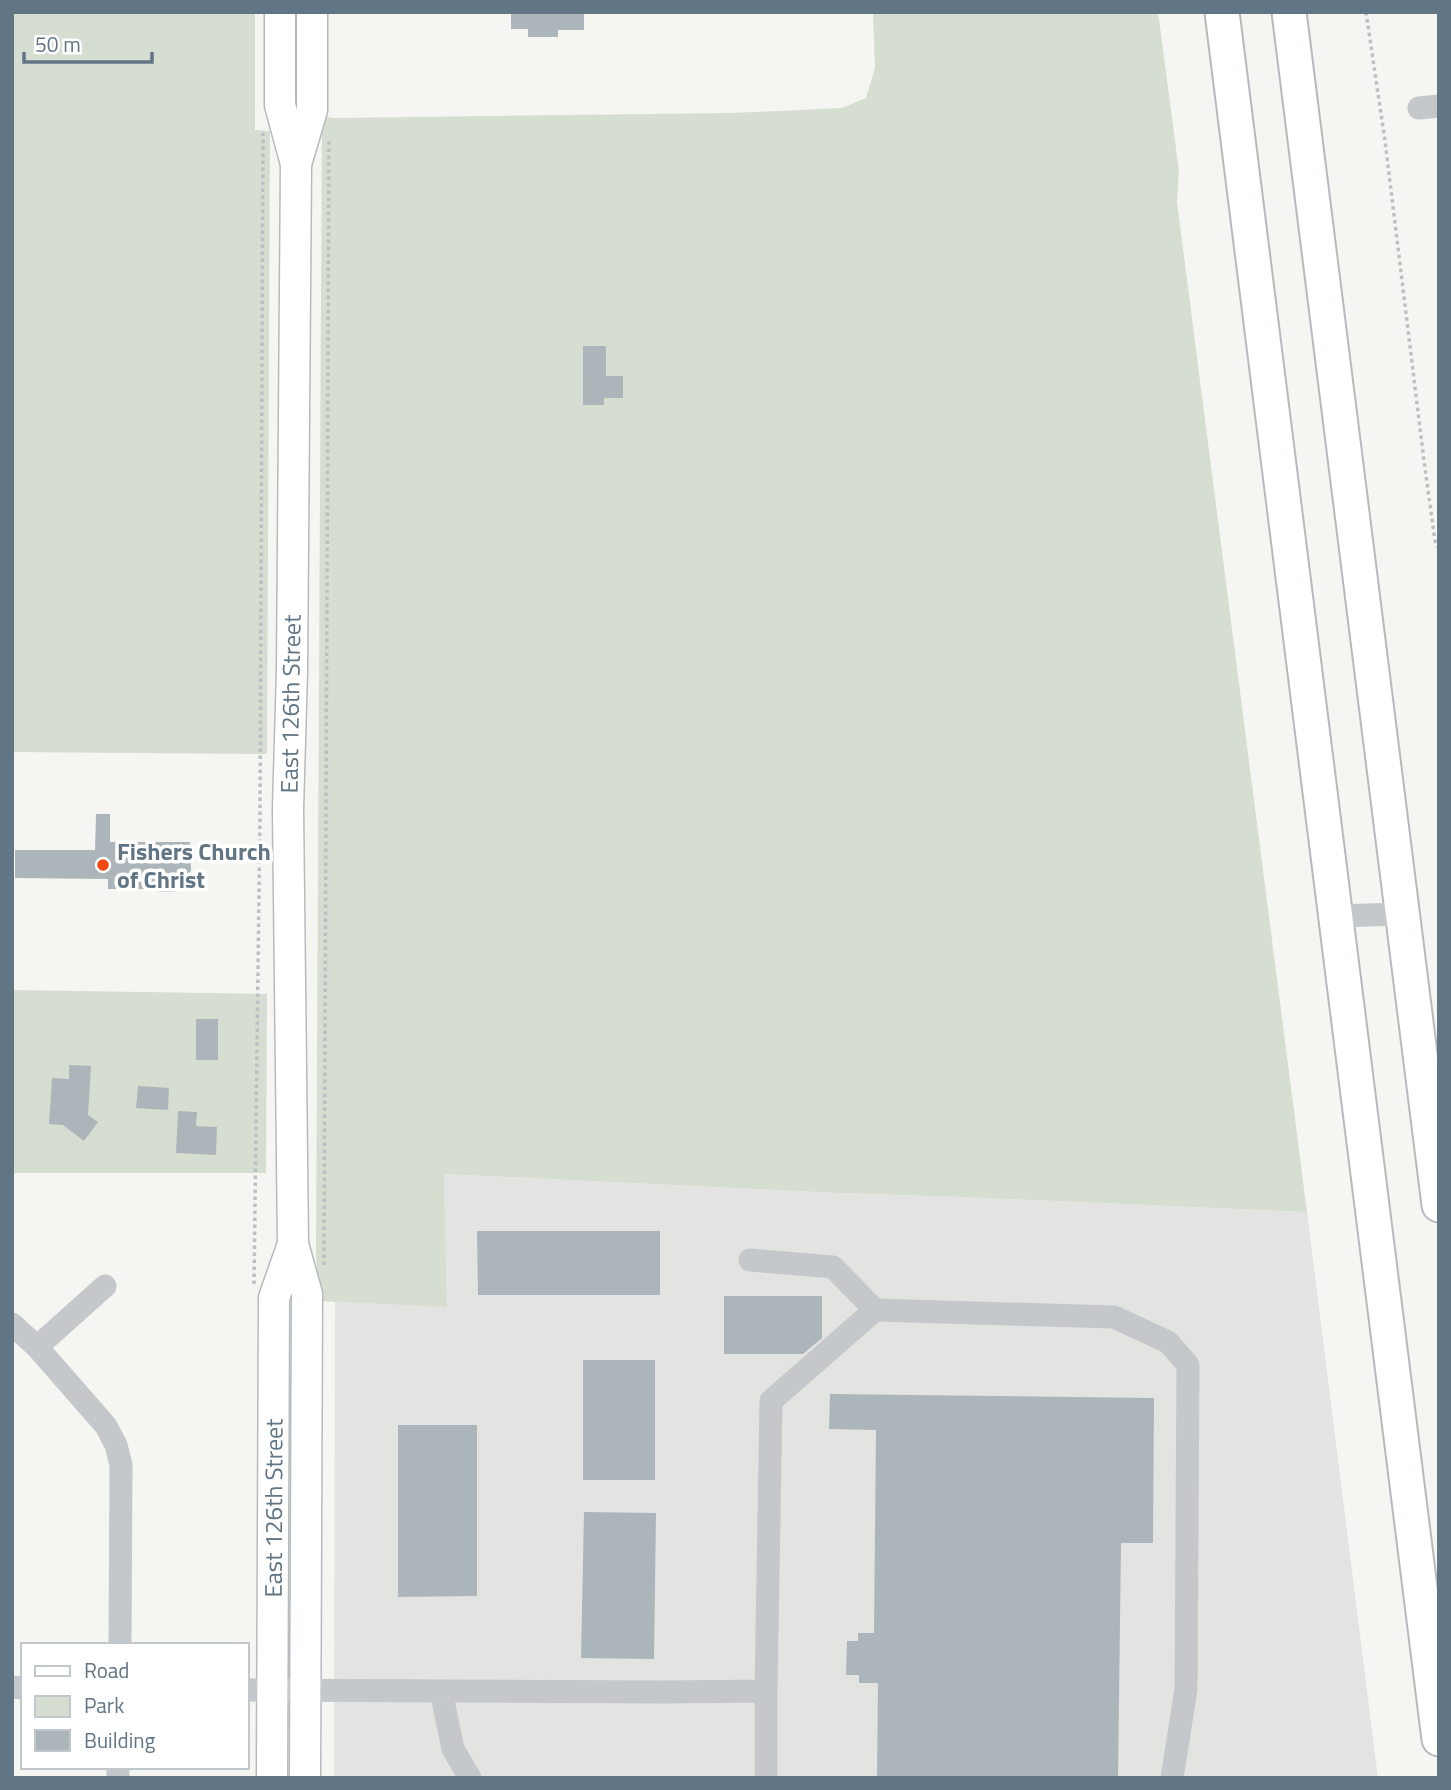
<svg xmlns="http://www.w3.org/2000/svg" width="1451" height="1790" font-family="'Titillium Web',sans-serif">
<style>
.built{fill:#e3e4e2}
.green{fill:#d6ddd1}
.building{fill:#acb5ba}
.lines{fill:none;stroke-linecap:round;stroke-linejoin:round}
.major-casing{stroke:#b7bbbf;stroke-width:33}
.highway-casing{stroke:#b6babd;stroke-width:37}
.path{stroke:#bdc0c2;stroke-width:3.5;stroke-dasharray:3.5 3.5;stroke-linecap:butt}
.minor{stroke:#c4c8cb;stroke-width:23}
.major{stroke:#fff;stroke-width:30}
.highway{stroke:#fff;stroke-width:33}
.poi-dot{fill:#f34914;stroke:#fff;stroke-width:2.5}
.labels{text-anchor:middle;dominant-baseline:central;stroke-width:7;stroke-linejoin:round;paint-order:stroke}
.street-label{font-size:24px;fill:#617585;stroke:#fff}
.poi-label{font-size:24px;font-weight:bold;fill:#617585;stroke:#fff;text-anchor:start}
</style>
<rect width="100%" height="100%" fill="#f5f5f1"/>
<path class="built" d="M444,1174L838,1193L962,1197L1307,1212L1378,1778H334L335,1302L447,1306Z"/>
<path class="green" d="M12,12H255V130L270,131L267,754L12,752Z
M873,12H1158L1179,171L1177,202L1307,1212L962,1197L838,1193L444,1174L447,1307L318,1301L316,1248L322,117L335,118L732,113L842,108L866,98L875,68Z
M12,990L267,994L266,1173H12Z"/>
<path class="building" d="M511,12H584V30H558V37H528V29H511Z
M583,346H606V376H623V398H604V405H583Z
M96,814H110V842H190L191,871L190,872L189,888H174L175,892H159V889H108V879L15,878V850H95Z
M196,1019H218V1060H196Z
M69,1065L91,1066L88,1115L98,1122L84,1141L63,1125L49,1124L52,1078L69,1079Z
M138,1086L169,1088L168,1110L136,1108Z
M178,1111L197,1112L196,1126L217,1127L216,1155L176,1153Z
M477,1231H660V1295H478Z
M724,1296H822V1338L803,1354H724Z
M583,1360H655V1480H583Z
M830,1394L1154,1398L1153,1543H1121L1118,1778H877L878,1683H859V1675H846L847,1641H858V1633H874L876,1430L829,1429Z
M398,1425H477V1596L398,1597Z
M584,1512L656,1513L654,1659L581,1658Z"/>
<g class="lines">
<g class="major-casing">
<g id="major">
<path d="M280,12V105L296,164L292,670L288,809L293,1244L307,1294L305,1778"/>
<path d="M296,164L312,110V12"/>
<path id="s1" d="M272,1778L274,1298L293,1244"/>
</g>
</g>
<g class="highway-casing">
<path id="highway" d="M1222,12L1439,1739
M1289,12L1439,1205"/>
</g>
<path class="path" d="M1366,12L1385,141L1424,461L1435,541L1439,549
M324,1265L329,138
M254,1284L260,813L263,133"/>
<path class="minor" d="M1419,108L1439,106
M1335,916L1402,914
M750,1260L833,1267L875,1310
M12,1324L37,1347L106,1426L116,1445L121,1465L120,1645
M37,1347L105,1286
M12,1687L23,1688
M247,1690L664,1692L766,1691V1778
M441,1691L453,1749L470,1778
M766,1691L771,1401L875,1310L1114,1317L1168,1342L1188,1365L1186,1689L1172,1778
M118,1778V1767"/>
<use href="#major" class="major"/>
<use href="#highway" class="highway"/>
</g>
<circle class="poi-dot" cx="103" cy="865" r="7"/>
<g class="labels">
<g class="street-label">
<text transform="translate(290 704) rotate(-89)">East 126th Street</text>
<text stroke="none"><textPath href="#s1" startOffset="270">East 126th Street</textPath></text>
</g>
<g class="poi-label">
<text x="117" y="851">Fishers Church<tspan x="117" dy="28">of Christ</tspan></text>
</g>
</g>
<rect width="1451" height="1790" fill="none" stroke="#617585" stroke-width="28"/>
<rect x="21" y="1643" width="228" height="126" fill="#ffffff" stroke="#c0c8ce" stroke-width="2"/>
<rect x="35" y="1666" width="35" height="10" fill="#ffffff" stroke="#c0c8ce" stroke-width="2"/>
<text x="84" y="1678" font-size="21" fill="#617585">Road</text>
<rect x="35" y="1696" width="35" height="21" fill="#d6ddd1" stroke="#c0c8ce" stroke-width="2"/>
<text x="84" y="1713" font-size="21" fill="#617585">Park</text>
<rect x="35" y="1730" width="35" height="21" fill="#acb5ba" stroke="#c0c8ce" stroke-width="2"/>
<text x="84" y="1748" font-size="21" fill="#617585">Building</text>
<path d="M24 52v10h128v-10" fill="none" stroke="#617585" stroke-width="3.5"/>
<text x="35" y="52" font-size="21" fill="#617585" stroke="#ffffff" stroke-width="5" paint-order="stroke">50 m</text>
</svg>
